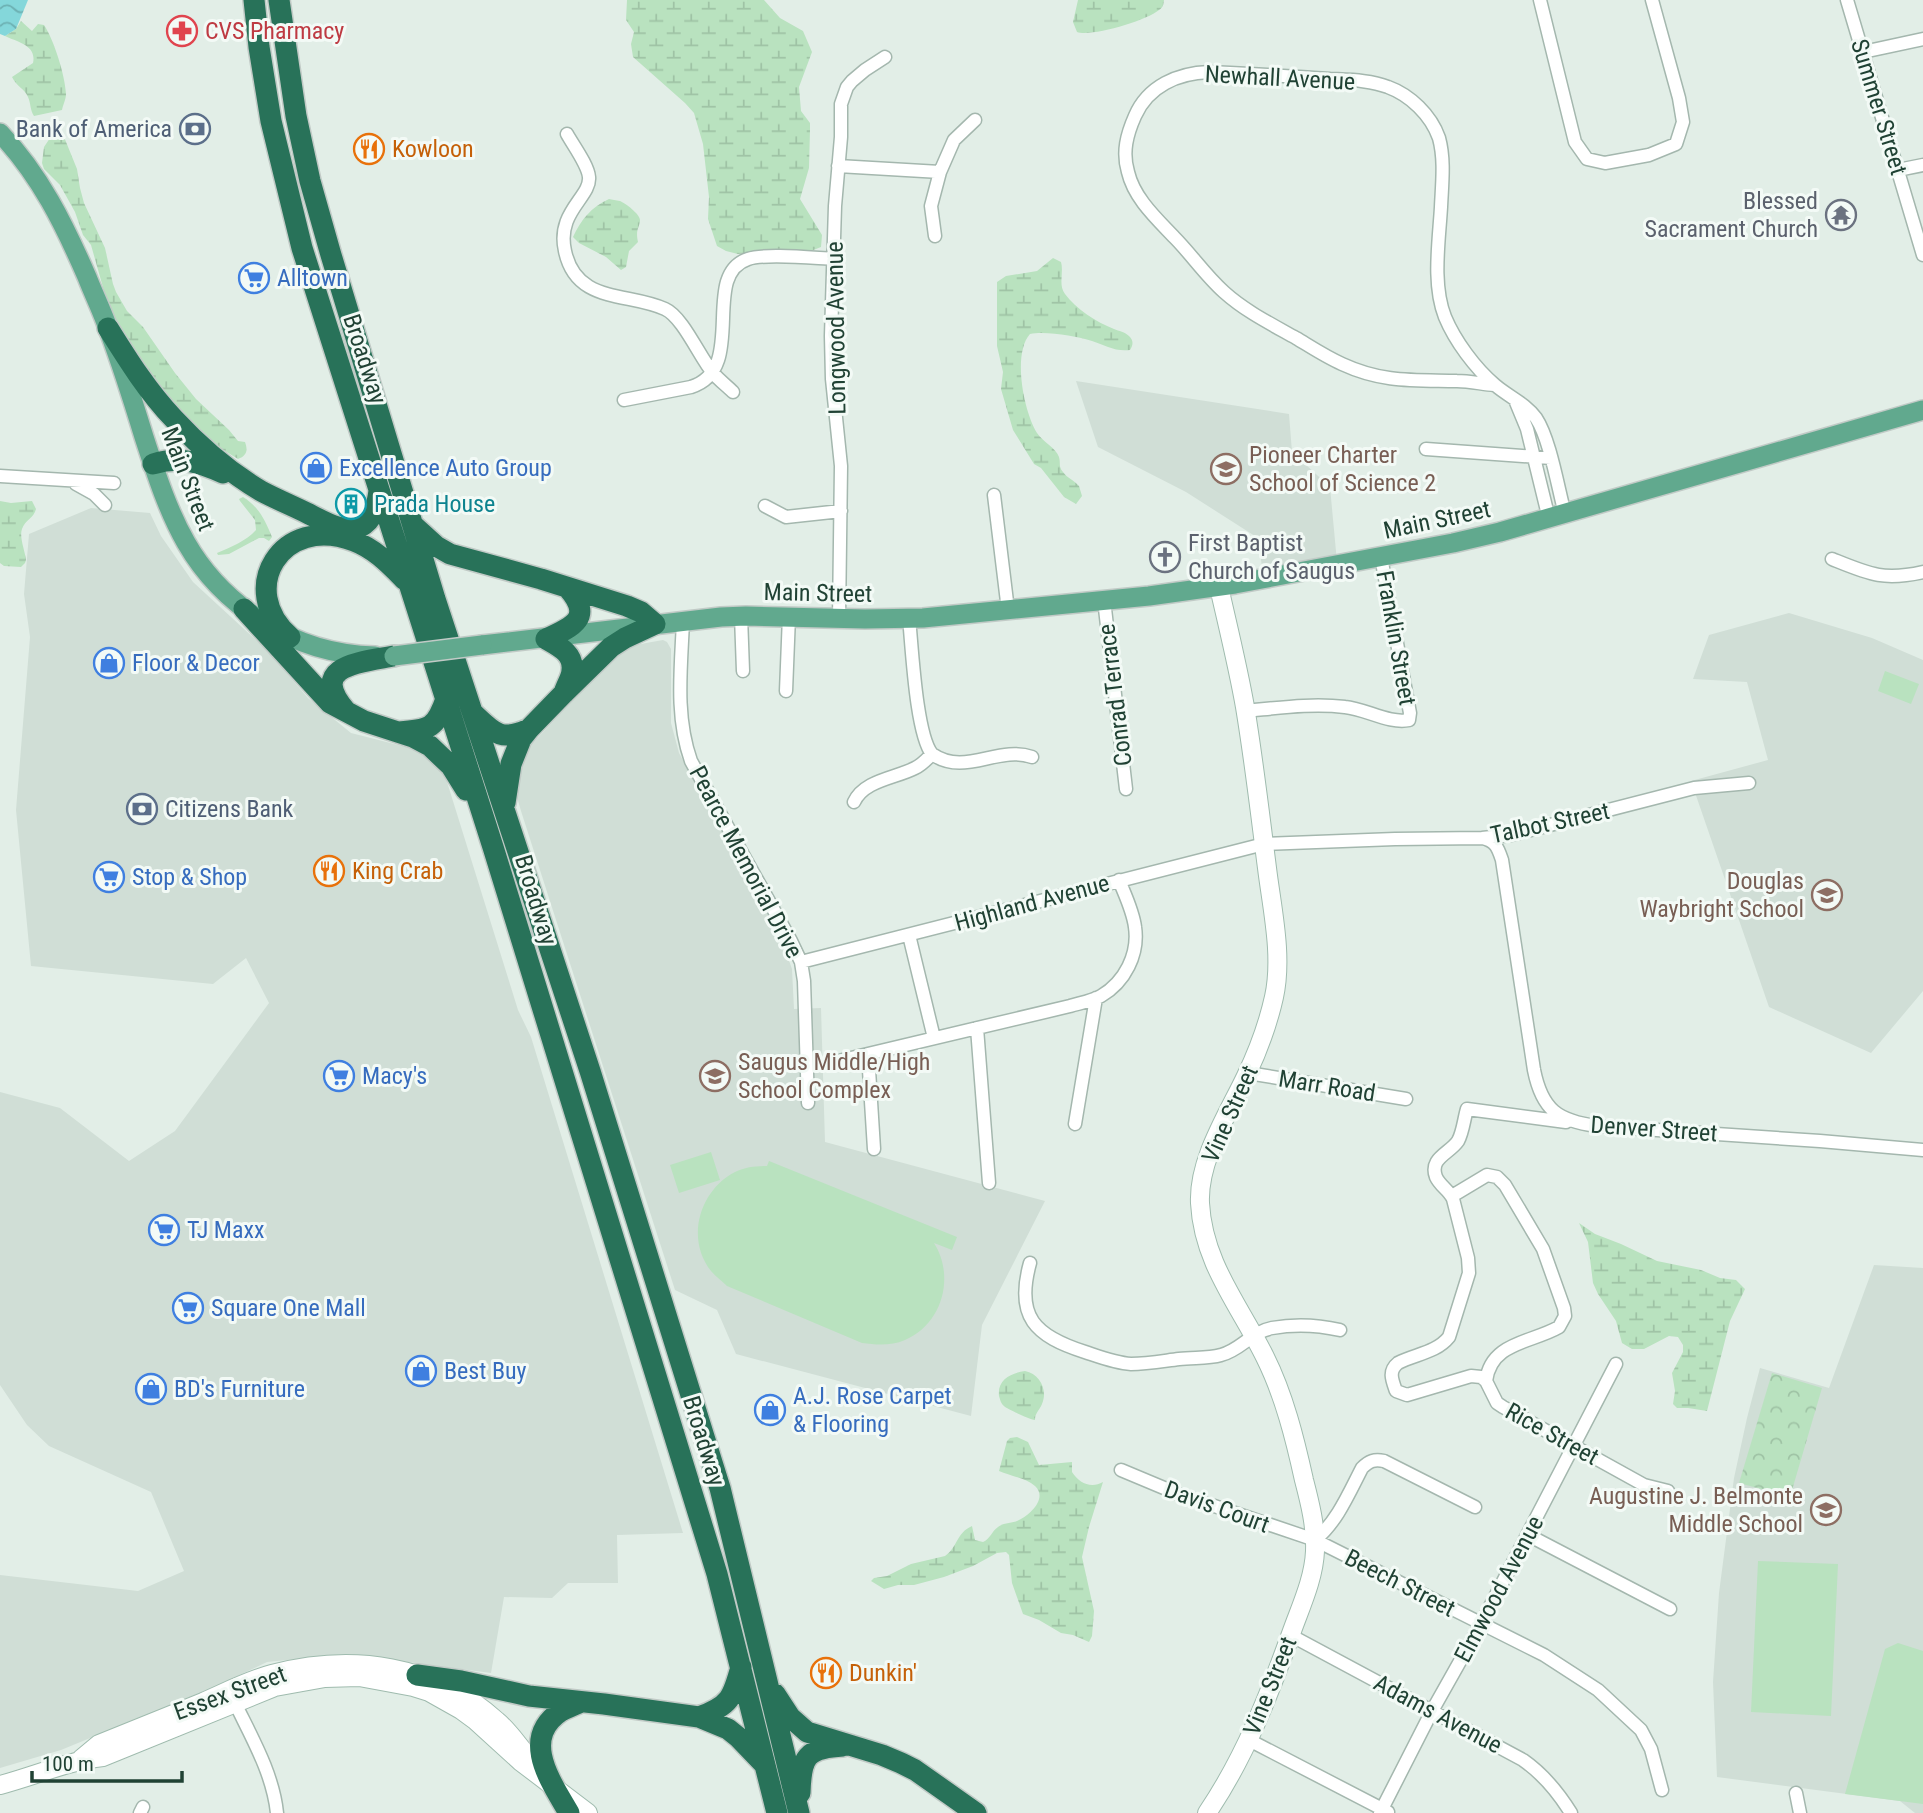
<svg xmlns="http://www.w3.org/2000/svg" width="1923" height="1813" font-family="'Roboto Condensed',sans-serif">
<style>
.built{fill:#d0ded6}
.grass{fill:#b9e2bf}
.wetland{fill:url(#wetland-marsh)}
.park{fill:url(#park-crowns)}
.water{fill:url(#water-waves)}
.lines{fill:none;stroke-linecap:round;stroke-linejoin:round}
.street-casing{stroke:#a4b7ae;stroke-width:15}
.secondary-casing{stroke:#9fbbae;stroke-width:20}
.primary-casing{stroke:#c1cac6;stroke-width:22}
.highway-casing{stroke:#c1cac6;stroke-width:24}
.street{stroke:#fff;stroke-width:12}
.secondary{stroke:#fff;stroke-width:18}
.primary{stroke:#61a98e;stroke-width:19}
.highway{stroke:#287259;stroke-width:21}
.primary-bridge-casing{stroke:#c1cac6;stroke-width:22;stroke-linecap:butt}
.primary-bridge{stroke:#61a98e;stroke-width:19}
.labels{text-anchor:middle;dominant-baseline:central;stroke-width:6;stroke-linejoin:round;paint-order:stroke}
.health-label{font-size:24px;fill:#be3a42;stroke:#f3faf6;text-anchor:start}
.street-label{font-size:24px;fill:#204234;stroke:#f3faf6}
.service-label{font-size:24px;fill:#4e5e75;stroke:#f3faf6;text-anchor:end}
.food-label{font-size:24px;fill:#c56008;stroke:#f3faf6;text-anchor:start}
.worship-label{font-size:24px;fill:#5b616d;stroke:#f3faf6;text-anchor:end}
.shop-label{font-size:24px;fill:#366cbe;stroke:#f3faf6;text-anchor:start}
.education-label{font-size:24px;fill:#785e54;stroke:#f3faf6;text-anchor:start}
.culture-label{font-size:24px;fill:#0d838f;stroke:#f3faf6;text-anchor:start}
</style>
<defs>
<pattern id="wetland-marsh" width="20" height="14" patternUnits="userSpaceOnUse" patternTransform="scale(1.75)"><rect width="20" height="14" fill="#b9e2bf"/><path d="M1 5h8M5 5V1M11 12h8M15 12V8" fill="none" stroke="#9fc3a5"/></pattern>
<pattern id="park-crowns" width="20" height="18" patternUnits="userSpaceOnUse" patternTransform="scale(1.75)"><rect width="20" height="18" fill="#b9e2bf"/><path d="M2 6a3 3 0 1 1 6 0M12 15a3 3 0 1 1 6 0" fill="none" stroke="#9fc3a5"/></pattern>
<pattern id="water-waves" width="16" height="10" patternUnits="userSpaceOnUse" patternTransform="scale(1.75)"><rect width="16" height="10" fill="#84d7da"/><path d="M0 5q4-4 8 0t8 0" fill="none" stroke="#6cb0b2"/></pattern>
</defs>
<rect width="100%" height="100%" fill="#e2eee7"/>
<path class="built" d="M1076,381L1289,414L1292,452L1330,487L1337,562L1263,574L1258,538L1186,492L1098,447Z
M91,508L150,513L161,536L193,582L267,650L308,698L351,733L414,749L429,757L443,769L518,1010L531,1037L683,1533L617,1535L618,1583H568L552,1598L504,1597L491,1673L347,1654L267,1662L214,1687L61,1750L0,1768V1575L138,1591L184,1571L151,1492L49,1446L27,1425L0,1385V1092L60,1108L129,1161L175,1131L269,1003L246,958L213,984L31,966L16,810L30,637L24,594L29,534Z
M1789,613L1872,638L1923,660V991L1871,1053L1769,1007L1691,781L1768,760L1747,682L1693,679L1709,635Z
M663,640L667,642L671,649V723L679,753L781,938L792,969L794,1009L821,1008L825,1142L1045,1201L982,1325L971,1416L736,1354L717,1310L675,1290L521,811L517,797V785L523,756L530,746L611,660L635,645Z
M1874,1265L1923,1268V1813H1915L1900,1801L1717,1777L1713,1682L1719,1593L1734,1478L1747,1418L1760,1368L1829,1388Z"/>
<path class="grass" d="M1885,671L1919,684L1911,704L1878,691Z
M711,1152L720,1180L679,1193L670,1165Z
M769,1161L957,1237L952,1250L934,1243C955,1276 943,1324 905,1340C891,1346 877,1345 862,1343L727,1286C722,1281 715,1276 711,1271C685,1238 700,1190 735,1172C745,1167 756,1166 767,1166Z
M1758,1561L1838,1564L1831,1716L1751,1712Z
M1898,1643L1923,1651V1804L1845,1794L1885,1649Z"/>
<path class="wetland" d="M627,0H764L780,18L803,31L812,52L799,87L801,111L810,123V130L809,168L800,199L822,235L821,247L811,251H760L738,254L726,251L717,246L708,219L709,197L703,144L694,113L685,103L633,57L631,44L634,32L626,20Z
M1078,0H1164C1163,5 1164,6 1159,10C1146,21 1091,37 1077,32L1073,22Z
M21,21L32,31L38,24L44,25C54,40 65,75 66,94C66,99 63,105 62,110L34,116C30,110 31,104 28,97C25,89 16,86 12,77L33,63C37,45 17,42 5,36L16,29Z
M57,132H62L77,169L80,188L84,203L105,248L113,284L116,292L127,311L143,327L175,373L196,399L229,430L238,441L245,442C248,450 247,456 238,459L225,451L214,447L171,402L128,343L108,305L91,245L83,235L75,212L60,185L44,169L42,163L44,147L52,135Z
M609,199C612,200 616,200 620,201C625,203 640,214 640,220C640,227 635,229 638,242L629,251L626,267L621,270L606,257L579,243L573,237C581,220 591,207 609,199Z
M1053,258L1061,262C1064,272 1058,285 1065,294C1076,309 1096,322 1114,329C1119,331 1125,332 1129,336C1134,341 1133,345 1130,350C1115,352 1105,345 1092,341C1076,336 1046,331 1030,334C1012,354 1024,412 1037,433C1043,442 1056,448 1059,457C1061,464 1058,466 1063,472C1067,478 1074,480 1079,486L1082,496L1076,504L1064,497L1041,468L1034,464L1013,430L1001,389L1003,372L997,346V282L1006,276L1037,271Z
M243,497C259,507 265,520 272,537L269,541L264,538H259L229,554L218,555L217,553C231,547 246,541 256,530L255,520L240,501L239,499Z
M0,501L11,503L32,501L36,509C34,518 25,520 22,529C19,537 25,551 26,560L25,563L21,567L4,566L0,563Z
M1579,1223L1595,1234L1621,1244L1657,1261L1701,1270L1720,1278L1736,1280L1745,1289L1730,1321L1707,1411L1688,1408H1677L1673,1404L1675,1391L1672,1373L1683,1352V1345L1678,1337L1669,1336L1644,1349H1632L1622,1343L1616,1321L1598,1294L1593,1283L1588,1242Z
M1025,1371C1040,1374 1048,1390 1042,1404C1039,1411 1035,1413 1035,1420C1029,1419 1007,1409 1004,1406C1001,1404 1000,1399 999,1396C997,1379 1012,1373 1025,1371Z
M1017,1437L1028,1442L1039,1465L1072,1462V1472C1079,1483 1091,1489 1103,1482L1089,1527L1082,1557L1094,1611L1092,1636L1089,1642L1073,1635L1061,1633L1039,1620L1023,1614L1012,1583L1009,1555L1006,1552L997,1553L973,1566L944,1577L914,1585H898L884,1589L871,1581L874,1578L887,1576L911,1564L945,1556C958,1547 956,1533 972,1526L975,1540L983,1542C990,1539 992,1531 998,1527C1004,1522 1013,1524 1019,1520C1030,1515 1048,1498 1035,1486C1026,1478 1010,1476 999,1471L1007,1441L1010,1438Z"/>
<path class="park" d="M1772,1373L1822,1388L1790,1497L1739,1483Z"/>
<path class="water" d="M0,0H28L16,29L5,36L0,34Z"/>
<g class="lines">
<g class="street-casing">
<path id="street" d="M1540,0L1575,142L1587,159L1605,163L1649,155L1676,144L1683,122L1679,98L1652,0
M1847,0L1923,255
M1863,52L1923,39
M567,134C573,145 588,165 589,177C591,197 556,212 565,251C576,304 628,292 665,309C683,317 700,358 713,373C719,380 727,386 733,392
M838,166L940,172
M1898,170L1923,165
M935,236L931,206L940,172L954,140L975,120
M1494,385C1482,384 1469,381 1457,381C1414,380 1383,383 1342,364C1326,357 1311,347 1296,338C1271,324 1245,311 1224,292C1205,275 1191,254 1174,237C1156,218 1134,198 1128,172C1122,152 1127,134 1135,116C1148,86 1178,73 1209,72C1249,74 1290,76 1330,79C1349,80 1370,80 1388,87C1410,95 1431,115 1439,138C1445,160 1442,184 1441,207C1439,242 1432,284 1445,317C1455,341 1475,368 1495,385C1509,397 1525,403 1536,418C1550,439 1558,488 1565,514
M624,400L691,387C749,369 699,275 748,259C766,253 813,258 834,259
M1515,400L1527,429L1549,519
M1426,449L1551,458
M0,476L114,483
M76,484L94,494L105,505
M994,495L1008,610
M765,506L786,517L841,511
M1832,559C1869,574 1883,581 1923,572
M1104,600L1126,789
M741,616L743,671
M839,618L841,466L832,379L831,336L835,206L841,137V104L847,87L852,81L865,70L885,57
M683,621C681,669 675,716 691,761L791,941L801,962L804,981L808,1103
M786,691L789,616
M1245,711C1278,708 1312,703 1345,707C1366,709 1389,724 1409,720L1410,713L1381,557
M932,754C965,777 998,745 1032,757
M854,802C864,780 896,778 915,768C922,765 927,759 932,754C916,734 912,647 909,618
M1482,838C1496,841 1498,848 1502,860L1534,1070C1542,1110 1558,1121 1597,1126L1820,1141L1923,1150
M909,935L934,1038
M801,962L1264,844L1395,839L1482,838L1511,835L1694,788L1749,783
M977,1028L989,1183
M868,1054L874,1149
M830,1063L1070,1006C1080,1003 1092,1001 1101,996C1125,982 1139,954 1135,927C1133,911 1125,895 1119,880
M1248,1073L1406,1099
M1075,1124L1096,998
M1452,1196L1487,1175L1497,1177L1505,1185L1543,1249L1564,1308L1565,1316L1559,1327C1531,1343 1491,1342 1486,1381
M1030,1263C1015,1317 1035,1336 1085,1352C1100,1357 1115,1363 1131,1364C1147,1364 1163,1361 1179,1359C1193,1357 1207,1359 1221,1355C1241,1350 1251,1332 1272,1328C1294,1324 1318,1325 1340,1330
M1486,1381L1481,1377L1471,1376L1407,1395L1396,1391C1392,1380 1388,1371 1398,1363C1415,1354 1436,1353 1449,1337L1469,1273L1468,1258L1453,1199C1449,1190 1440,1186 1436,1177C1429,1158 1449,1154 1458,1141C1463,1132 1464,1119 1467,1109L1566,1122
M1486,1381L1497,1403L1503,1407L1644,1485L1668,1491
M1121,1470L1176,1493L1315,1540L1544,1655L1598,1690L1641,1730L1651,1749L1662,1790
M1528,1535L1670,1609
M1315,1540C1337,1522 1349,1493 1362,1468C1369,1461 1374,1459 1384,1461L1475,1507
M1290,1635L1523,1760C1543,1774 1558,1792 1571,1813
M235,1703C252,1738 273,1774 277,1813
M1249,1740L1388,1812
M1796,1793L1800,1813
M140,1813L143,1807
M1380,1813L1432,1711L1481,1624L1616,1364"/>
</g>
<g class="secondary-casing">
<path id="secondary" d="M81,1759L99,1744C134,1730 169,1716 203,1702C226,1692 249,1680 272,1674C352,1653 435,1664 497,1721C508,1730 516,1742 525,1753
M0,1785C34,1776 68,1761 103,1757L275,1687L325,1678L359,1677L413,1687L429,1692L461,1710L476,1721L521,1762L588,1813
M1207,1813C1245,1757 1269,1695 1292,1631C1301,1606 1314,1578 1315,1551C1316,1527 1310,1503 1304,1480C1295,1439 1284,1395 1265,1357C1240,1306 1203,1263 1200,1203C1198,1160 1228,1114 1246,1076C1258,1051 1268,1024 1274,997C1283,956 1272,909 1267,868C1260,814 1254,761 1245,707C1238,667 1228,627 1219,587"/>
</g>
<g class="primary-casing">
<path id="primary" d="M0,133C40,175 64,224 87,277C94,295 103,313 109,331C122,366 133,401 144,437C170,517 190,577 265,623C299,645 336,655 375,656
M482,645L721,617L746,616L865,619L923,618L1149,596L1235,584L1453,543L1500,532L1923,410"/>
</g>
<g class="highway-casing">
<path id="highway" d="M254,0L259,47L271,121L302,248L493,847L717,1574L777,1813
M279,0L296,116L310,181L331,255L435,599L590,1071L720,1488L799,1813
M108,328C128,360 148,392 174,419C199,446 229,472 261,491C276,499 293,506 309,514C323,521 344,534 360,527C374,520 377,505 379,491
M153,464C180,456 199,462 223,473
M414,526L436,546L450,554L541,579L627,606L641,612L655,624L625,638L611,647L564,693L529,729L521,739L511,764L505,803
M244,609L330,703L364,721L413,737L430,746L451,766L466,790
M290,637C236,590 281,513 354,541C375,549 389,564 405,580
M546,639C573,627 594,618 568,588
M546,639C558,646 574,653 572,670C572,677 566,686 564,693
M345,710C307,665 362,662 394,656
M474,714C494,733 501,742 529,729
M399,732C430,730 436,728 446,699
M417,1675L461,1681L529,1696L604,1704L699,1717L728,1729L738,1737L763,1763
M775,1694L790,1717L807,1732L882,1755L901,1763L915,1770L976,1813
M699,1717C730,1706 733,1697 741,1667
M800,1793C801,1757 806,1748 843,1746
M569,1813C552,1783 519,1739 561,1711C567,1708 574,1705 581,1702"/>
</g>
<use href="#street" class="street"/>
<use href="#secondary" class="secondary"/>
<use href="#primary" class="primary"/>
<use href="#highway" class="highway"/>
<g class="primary-bridge-casing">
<path id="primary-bridge" d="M394,656L482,645"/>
</g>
<use href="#primary-bridge" class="primary-bridge"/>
</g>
<defs>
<g id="pharmacy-ring" transform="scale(1.575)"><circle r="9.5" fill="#f3faf6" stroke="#e0444e" stroke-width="1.5"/><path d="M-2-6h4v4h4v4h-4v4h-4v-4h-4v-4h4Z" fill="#e0444e"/></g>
<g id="bank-ring" transform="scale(1.575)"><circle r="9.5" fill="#f3faf6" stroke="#5c6f8a" stroke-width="1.5"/><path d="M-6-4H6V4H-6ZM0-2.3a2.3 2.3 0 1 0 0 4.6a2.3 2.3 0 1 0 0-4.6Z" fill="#5c6f8a"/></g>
<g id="restaurant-ring" transform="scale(1.575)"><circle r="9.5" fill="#f3faf6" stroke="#e8710a" stroke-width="1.5"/><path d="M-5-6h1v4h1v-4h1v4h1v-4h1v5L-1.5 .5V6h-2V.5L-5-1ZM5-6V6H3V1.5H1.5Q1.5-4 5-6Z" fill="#e8710a"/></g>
<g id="temple-ring" transform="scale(1.575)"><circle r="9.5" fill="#f3faf6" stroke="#6b7280" stroke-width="1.5"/><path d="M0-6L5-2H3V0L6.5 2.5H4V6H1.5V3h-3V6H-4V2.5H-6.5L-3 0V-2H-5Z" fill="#6b7280"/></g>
<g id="supermarket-ring" transform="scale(1.575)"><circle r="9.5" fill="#f3faf6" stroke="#3f7fe0" stroke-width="1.5"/><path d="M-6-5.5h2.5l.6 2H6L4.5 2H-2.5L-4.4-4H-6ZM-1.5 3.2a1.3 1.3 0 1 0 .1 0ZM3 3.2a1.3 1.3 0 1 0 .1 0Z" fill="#3f7fe0"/></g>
<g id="shop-ring" transform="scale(1.575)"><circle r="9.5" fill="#f3faf6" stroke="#3f7fe0" stroke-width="1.5"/><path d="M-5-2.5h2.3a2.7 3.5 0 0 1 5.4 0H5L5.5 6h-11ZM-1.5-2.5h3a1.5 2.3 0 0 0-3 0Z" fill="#3f7fe0"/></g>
<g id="school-ring" transform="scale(1.575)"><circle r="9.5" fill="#f3faf6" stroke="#8d6e63" stroke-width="1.5"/><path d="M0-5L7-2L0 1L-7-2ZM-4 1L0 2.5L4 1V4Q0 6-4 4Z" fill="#8d6e63"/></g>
<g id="building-ring" transform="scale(1.575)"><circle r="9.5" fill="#f3faf6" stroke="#0f9aa8" stroke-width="1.5"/><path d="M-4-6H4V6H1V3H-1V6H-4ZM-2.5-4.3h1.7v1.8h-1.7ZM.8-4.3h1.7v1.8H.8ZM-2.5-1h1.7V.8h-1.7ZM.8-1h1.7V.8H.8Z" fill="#0f9aa8"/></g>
<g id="church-ring" transform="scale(1.575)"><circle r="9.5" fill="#f3faf6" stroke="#6b7280" stroke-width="1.5"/><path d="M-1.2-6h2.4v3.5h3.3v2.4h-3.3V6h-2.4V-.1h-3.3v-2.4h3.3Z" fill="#6b7280"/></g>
</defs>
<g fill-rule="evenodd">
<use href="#pharmacy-ring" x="182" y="31"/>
<use href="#bank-ring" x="195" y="129"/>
<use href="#restaurant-ring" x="369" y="149"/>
<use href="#temple-ring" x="1841" y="215"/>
<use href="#supermarket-ring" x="254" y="278"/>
<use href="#shop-ring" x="316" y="468"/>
<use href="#school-ring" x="1226" y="469"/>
<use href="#building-ring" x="351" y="504"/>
<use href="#church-ring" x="1165" y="557"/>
<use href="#shop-ring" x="109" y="663"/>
<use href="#bank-ring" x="142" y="809"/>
<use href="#restaurant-ring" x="329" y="871"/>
<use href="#supermarket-ring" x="109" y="877"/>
<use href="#school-ring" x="1827" y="895"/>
<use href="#supermarket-ring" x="339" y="1076"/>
<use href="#school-ring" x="715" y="1076"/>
<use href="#supermarket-ring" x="164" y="1230"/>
<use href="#supermarket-ring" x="188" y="1308"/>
<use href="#shop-ring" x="421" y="1371"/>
<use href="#shop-ring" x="151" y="1389"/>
<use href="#shop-ring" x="770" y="1410"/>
<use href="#school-ring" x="1826" y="1510"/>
<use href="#restaurant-ring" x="826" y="1673"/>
</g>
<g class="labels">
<g class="health-label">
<text x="205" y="31">CVS Pharmacy</text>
</g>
<g class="street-label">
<text transform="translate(1280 78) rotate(3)">Newhall Avenue</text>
<text transform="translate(1879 107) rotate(73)">Summer Street</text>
<text transform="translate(836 328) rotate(-91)">Longwood Avenue</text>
<text transform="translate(365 359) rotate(72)">Broadway</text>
<text transform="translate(188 479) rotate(69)">Main Street</text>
<text transform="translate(1437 520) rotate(-12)">Main Street</text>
<text transform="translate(818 593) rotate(1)">Main Street</text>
<text transform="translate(1396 638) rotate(80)">Franklin Street</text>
<text transform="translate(1115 695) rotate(-97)">Conrad Terrace</text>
<text transform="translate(1550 823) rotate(-12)">Talbot Street</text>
<text transform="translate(746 862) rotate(62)">Pearce Memorial Drive</text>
<text transform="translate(536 900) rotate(73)">Broadway</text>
<text transform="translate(1032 903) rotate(-15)">Highland Avenue</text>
<text transform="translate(1327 1086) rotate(9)">Marr Road</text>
<text transform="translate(1230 1114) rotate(-66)">Vine Street</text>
<text transform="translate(1654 1129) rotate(4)">Denver Street</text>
<text transform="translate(1552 1434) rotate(29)">Rice Street</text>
<text transform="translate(704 1441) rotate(73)">Broadway</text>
<text transform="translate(1217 1507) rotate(20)">Davis Court</text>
<text transform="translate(1400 1583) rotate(27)">Beech Street</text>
<text transform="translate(1499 1589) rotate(-62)">Elmwood Avenue</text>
<text transform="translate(1270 1686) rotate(-68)">Vine Street</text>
<text transform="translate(230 1693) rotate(-20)">Essex Street</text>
<text transform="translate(1438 1714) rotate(28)">Adams Avenue</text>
</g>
<g class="service-label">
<text x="172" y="129">Bank of America</text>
<text x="165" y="809" text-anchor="start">Citizens Bank</text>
</g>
<g class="food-label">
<text x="392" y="149">Kowloon</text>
<text x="352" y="871">King Crab</text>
<text x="849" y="1673">Dunkin'</text>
</g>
<g class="worship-label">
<text x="1818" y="201">Blessed<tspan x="1818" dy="28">Sacrament Church</tspan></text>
<text x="1188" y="543" text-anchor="start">First Baptist<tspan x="1188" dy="28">Church of Saugus</tspan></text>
</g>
<g class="shop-label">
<text x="277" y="278">Alltown</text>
<text x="339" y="468">Excellence Auto Group</text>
<text x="132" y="663">Floor &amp; Decor</text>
<text x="132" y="877">Stop &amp; Shop</text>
<text x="362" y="1076">Macy's</text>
<text x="187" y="1230">TJ Maxx</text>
<text x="211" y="1308">Square One Mall</text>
<text x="444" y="1371">Best Buy</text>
<text x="174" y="1389">BD's Furniture</text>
<text x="793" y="1396">A.J. Rose Carpet<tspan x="793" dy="28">&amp; Flooring</tspan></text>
</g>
<g class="education-label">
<text x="1249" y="455">Pioneer Charter<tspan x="1249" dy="28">School of Science 2</tspan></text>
<text x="1804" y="881" text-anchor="end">Douglas<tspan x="1804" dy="28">Waybright School</tspan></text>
<text x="738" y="1062">Saugus Middle/High<tspan x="738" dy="28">School Complex</tspan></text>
<text x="1803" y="1496" text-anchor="end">Augustine J. Belmonte<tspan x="1803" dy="28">Middle School</tspan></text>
</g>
<g class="culture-label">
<text x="374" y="504">Prada House</text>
</g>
</g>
<path d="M32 1771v10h150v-10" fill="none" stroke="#204234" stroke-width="3.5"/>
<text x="42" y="1771" font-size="21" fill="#204234" stroke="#f3faf6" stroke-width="5" paint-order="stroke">100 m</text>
</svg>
